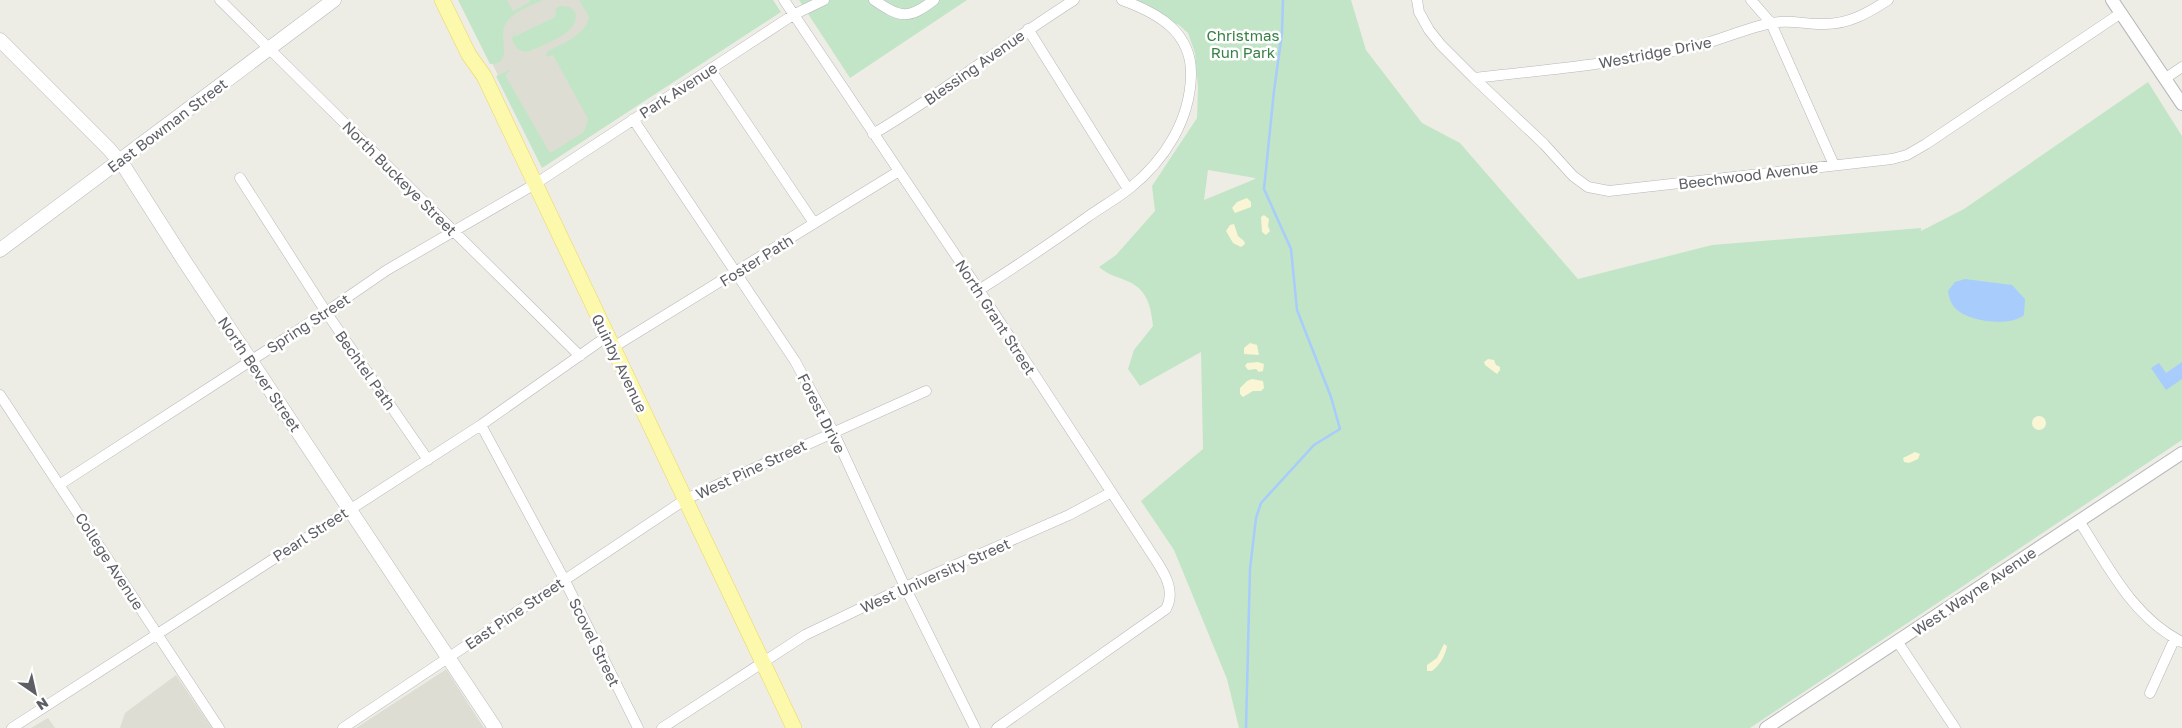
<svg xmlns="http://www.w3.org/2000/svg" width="2182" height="728" font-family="'Golos Text',sans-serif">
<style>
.education{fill:#deddd3}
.green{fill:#c2e5c7;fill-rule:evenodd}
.sand{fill:#f9f5d5}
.water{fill:#a8ccfc}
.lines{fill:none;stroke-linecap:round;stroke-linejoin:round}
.stream{stroke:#a8ccfc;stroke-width:2.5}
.minor-casing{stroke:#b5b6bb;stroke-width:11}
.tertiary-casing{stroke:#b5b6bb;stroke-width:14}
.secondary-casing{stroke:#b6b8be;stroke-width:15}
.primary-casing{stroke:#ecd660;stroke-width:16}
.minor{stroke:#fff;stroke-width:10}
.tertiary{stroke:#fff;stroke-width:12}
.secondary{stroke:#fff;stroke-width:14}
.primary{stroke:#fcf9ac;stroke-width:15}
.labels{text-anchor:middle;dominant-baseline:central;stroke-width:5;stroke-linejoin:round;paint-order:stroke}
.park-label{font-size:15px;fill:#378144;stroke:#fff}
.street-label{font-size:15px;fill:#5d5f65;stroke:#fff}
</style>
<rect width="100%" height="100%" fill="#eeede5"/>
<path class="education" d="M461,0H771L542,165Z
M446,669L484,728H356L445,670Z
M176,675L212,728H120L125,713Z
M48,718L55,728H31Z"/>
<path class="green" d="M458,0H507L513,11L530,2V0H543C530,6 514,11 506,23C497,37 515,65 490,64Z
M579,0H773L781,12L542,168L496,76L509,70L510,71L505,75L550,153L584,132L588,119L553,55L547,57L546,55L548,51C564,43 585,35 589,17Z
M799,0H967L850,78Z
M1123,0H1351L1366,50L1422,123L1460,143L1578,279L1712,245L1921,228V231L1964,209L2148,82L2182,136V440L1750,728H1239L1227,679L1174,550L1141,501L1203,449L1201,352L1140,386L1128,369L1134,350L1153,326C1151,306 1147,289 1127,281C1116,276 1108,275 1099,267L1116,255L1155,211L1152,186L1197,118L1198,88L1195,53L1188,33L1179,25ZM1208,170L1255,178V179L1204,200Z
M560,6L570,7L575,12C582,33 544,44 530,51C520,53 515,48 512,39L516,28L514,37L555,17L556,8Z"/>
<path class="sand" d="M1247,198L1251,202V207L1235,213L1232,208L1237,202Z
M1264,215L1269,219L1268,226L1270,231L1266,235L1262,232L1261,217Z
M1234,224L1238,236L1244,241L1245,244L1241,247L1233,243L1226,231L1230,225Z
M1250,343L1257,345L1259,355L1244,354V348Z
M1488,359L1494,360L1496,365L1500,367V370L1497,374L1485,365L1484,362Z
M1258,362L1264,364L1263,371L1259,372L1256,369L1248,370L1245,366L1247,363Z
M1252,379L1263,381L1264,388L1261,391H1253L1243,397L1240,394V388L1247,381Z
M2032 423a7 7 0 1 1 14 0a7 7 0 1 1-14 0Z
M1915,452L1920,454L1918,459L1909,463L1904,462L1903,458Z
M1444,644L1447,646C1445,656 1440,665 1432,671H1427V665L1437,658Z"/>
<path class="water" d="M1965,279L2012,285L2025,299L2024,315C2010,327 1969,322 1956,309C1951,304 1949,298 1948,291L1955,282Z
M2182,362V379L2166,390L2151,368L2159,363L2166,373Z"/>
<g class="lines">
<path class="stream" d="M1246,728L1250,569L1256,518L1261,503L1314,445L1340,429L1331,397L1297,310L1291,249L1264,189L1274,91L1282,33L1283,0"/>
<g class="minor-casing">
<path id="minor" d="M220,0L580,356
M784,0L979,290L1148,548C1159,566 1178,587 1166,609L997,728
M874,0C900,18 908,20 934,0
M1417,0L1419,12L1429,30L1441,45L1474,78L1544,144L1573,176L1588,187L1609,191L1892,159L1907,155L1926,144L2121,13
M1751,0L1771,23L1834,165
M1028,29L1128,189
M710,69L814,223
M1474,78C1546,70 1621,63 1692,47C1719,41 1745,28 1772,23C1790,19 1807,25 1825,24C1849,24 1868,13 1888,0
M2166,78L2182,67
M633,119L795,361L833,431L905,587L975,728
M873,134C943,93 1006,43 1074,0
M240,178L326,312L428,460
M979,290C1015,267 1051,243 1086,218C1100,208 1116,199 1130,188C1165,160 1190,120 1191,75C1192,32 1158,13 1122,0
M612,348L899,171
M0,395L219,728
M481,425L564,579L638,728
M59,485L326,312L387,270L535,184L793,15L824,0
M2079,521C2108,565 2132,617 2182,642
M1897,641L1955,728
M2150,693L2175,638
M12,728L481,425L606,337
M343,728L686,499L926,391
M662,728L805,635L905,587L1069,515L1110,493"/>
</g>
<g class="tertiary-casing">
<path id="tertiary" d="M2112,0L2182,104
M1766,728L2182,453"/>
</g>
<g class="secondary-casing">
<path id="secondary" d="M0,40L109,149L125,168L185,262L495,728
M0,250L334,0"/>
</g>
<g class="primary-casing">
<path id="primary" d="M442,0L469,55L484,76L794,728"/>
</g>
<use href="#minor" class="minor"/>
<use href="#tertiary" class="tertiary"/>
<use href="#secondary" class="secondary"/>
<use href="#primary" class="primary"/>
</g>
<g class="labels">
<g class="park-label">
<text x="1243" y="35">Christmas<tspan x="1243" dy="17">Run Park</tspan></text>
</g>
<g class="street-label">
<text transform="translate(1655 52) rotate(-11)">Westridge Drive</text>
<text transform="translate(974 67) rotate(-35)">Blessing Avenue</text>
<text transform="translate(678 90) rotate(-33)">Park Avenue</text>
<text transform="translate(167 125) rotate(-37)">East Bowman Street</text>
<text transform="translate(1748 175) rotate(-7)">Beechwood Avenue</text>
<text transform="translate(400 178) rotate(45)">North Buckeye Street</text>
<text transform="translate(756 260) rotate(-32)">Foster Path</text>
<text transform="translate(996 317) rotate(57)">North Grant Street</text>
<text transform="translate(308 323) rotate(-33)">Spring Street</text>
<text transform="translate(620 363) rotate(64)">Quinby Avenue</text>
<text transform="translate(366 370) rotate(55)">Bechtel Path</text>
<text transform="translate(260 374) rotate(56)">North Bever Street</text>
<text transform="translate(822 413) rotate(63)">Forest Drive</text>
<text transform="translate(751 469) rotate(-25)">West Pine Street</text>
<text transform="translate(310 534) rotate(-33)">Pearl Street</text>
<text transform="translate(110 561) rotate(57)">College Avenue</text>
<text transform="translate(935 575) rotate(-24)">West University Street</text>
<text transform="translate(1974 591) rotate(-34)">West Wayne Avenue</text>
<text transform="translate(514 613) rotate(-34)">East Pine Street</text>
<text transform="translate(595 642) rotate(64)">Scovel Street</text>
</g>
</g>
<g transform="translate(35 693) rotate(146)" stroke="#ffffff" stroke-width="4" paint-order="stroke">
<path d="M0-4L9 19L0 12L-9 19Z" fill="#5d5f65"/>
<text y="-8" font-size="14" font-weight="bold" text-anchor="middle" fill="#5d5f65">N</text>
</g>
</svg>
